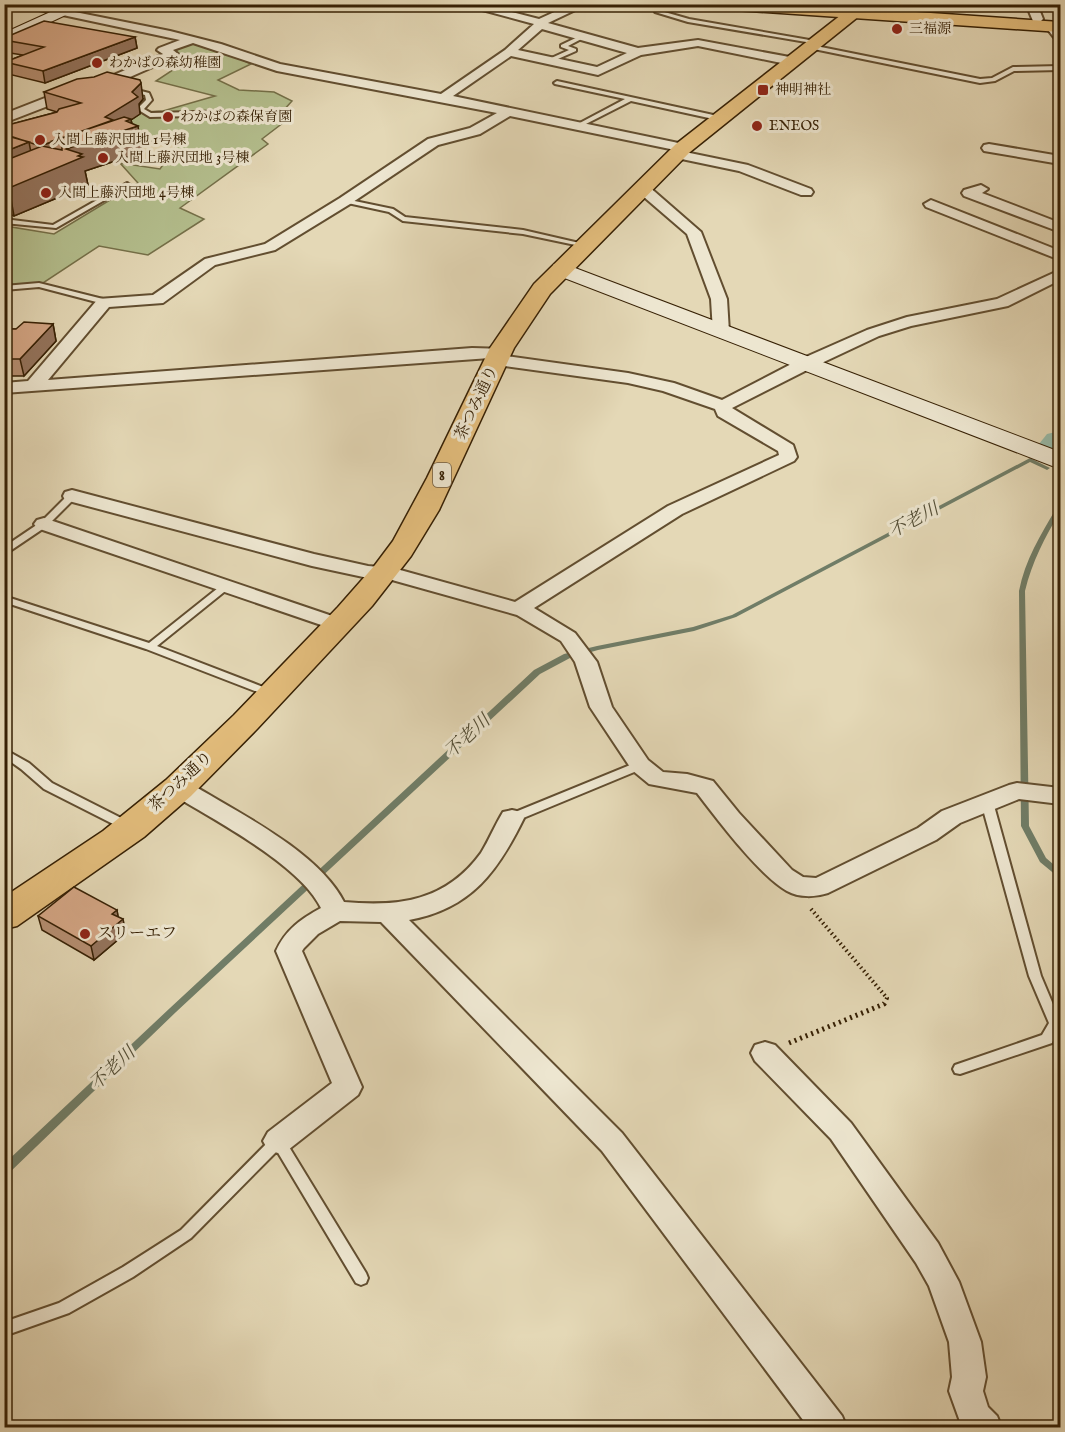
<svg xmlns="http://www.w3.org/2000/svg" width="1065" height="1432" font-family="'IM FELL English','Noto Serif JP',serif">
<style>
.green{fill:#b4bf8e;stroke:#757049;stroke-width:1.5}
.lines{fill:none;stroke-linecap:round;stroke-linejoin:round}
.stream{fill:#707d67;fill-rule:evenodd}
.river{fill:#97bba9;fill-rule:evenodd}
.lane-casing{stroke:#624e30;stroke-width:4}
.street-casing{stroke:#624e30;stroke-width:4}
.secondary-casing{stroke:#362004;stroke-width:2}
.primary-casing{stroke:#362004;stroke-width:3}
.highway-casing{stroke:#362004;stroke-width:3}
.path-far1{stroke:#362004;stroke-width:4;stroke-dasharray:1.5 3;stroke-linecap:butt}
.path{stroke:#362004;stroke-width:5;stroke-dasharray:2 4;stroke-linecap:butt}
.lane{fill:#ede6d0;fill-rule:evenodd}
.street{fill:#ede6d0;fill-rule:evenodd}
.secondary{fill:#ede6d0;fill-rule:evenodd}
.primary{fill:#e2bc7b;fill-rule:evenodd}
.highway{fill:#e2bc7b;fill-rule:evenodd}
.wall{fill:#b68f72;stroke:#362004;stroke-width:1.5}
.shaded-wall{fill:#94745d;stroke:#362004;stroke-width:1.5}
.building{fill:#d4a685;stroke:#362004;stroke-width:1.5}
.poi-dot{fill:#8f2418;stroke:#ede6d0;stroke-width:2}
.labels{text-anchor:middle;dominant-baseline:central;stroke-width:6;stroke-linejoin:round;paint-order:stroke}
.far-poi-label{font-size:14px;fill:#362004;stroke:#ede6d0;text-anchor:start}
.shield{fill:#ede6d0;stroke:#6d5b41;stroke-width:1.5}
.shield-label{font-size:15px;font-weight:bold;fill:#362004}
.street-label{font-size:16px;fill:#362004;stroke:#ede6d0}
.poi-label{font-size:16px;fill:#362004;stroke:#ede6d0;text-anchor:start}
.water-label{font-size:18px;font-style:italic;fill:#534e36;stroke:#ede6d0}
</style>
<rect width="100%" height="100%" fill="#e4d8b6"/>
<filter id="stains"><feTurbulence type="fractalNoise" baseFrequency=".00333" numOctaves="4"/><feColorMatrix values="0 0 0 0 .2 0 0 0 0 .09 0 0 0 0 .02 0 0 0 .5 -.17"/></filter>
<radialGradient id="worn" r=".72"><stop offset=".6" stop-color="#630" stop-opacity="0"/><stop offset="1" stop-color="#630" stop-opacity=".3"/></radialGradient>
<path class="green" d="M183,41L219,49L251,64L218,80L239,90L274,92L292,101L282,112L292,116L262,139L268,144L180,208L204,219L148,255L99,246L43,283L5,285V226L54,234L138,183L120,163L160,169L178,144L105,137L127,113L163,111L215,96L156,81L182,64L173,56Z"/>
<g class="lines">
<path class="stream" d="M1030,458L1050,468L1047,470L1045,469L1030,462L736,617L694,631L598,650L570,658L540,674L176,1012L8,1174L4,1175V1164L170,1008L534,670L564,654L597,646L693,627L732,615Z
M1060,505V512C1045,537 1032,562 1025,591L1029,826L1046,858L1060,870V877L1057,876L1040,862L1021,826L1019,591C1025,560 1041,534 1057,507Z"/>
<path class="river" d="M1060,431V455L1045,452L1039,444L1047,434Z"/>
<g class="lane-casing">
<path id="lane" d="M664,4H671L661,11L689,19L821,42L818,44L688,22L655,12V10Z
M582,35L587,36L568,46L576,49V51L551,62H547V60L569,50L561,47V45Z
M811,45L980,79L992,78L1013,67L1060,66V70L1014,71L995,81L980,83L809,48Z
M557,81L718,116L721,118L718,120L631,101L578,128L576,127V125L625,99L555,84L554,83Z
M129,88L149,93L152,100L144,109L151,113L237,111L240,113L237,115L150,117L137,109L146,100L145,95L127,91L126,90Z
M127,183L130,185L129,186L56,228L4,223V219L53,225Z
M345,199L393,209L405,217L523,230L588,245L585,247L523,234L403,221L389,212L343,202V200Z
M39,283L107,300L108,302L104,304L39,287L4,290V286Z
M72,493L76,496L75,498L47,526L4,555V547L41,522L69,494Z
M226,583L231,586L229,588L157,646L276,692L277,694L276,696H268L146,649L4,602V596L149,643L223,584Z
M4,749L29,763L52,783L131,823L133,826L131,829H123L44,789L21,769L4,757Z
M640,761L645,765L644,768L516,821H508L506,818L508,815Z
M987,798L993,802L1041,976L1060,1021V1025L1052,1043L960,1074L955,1073L953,1069L955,1065L1042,1035L1049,1023L1029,976L981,802Z
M278,1135L283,1137L366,1273L368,1278L366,1283L361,1285L356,1283L277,1151L191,1238L133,1277L69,1313L4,1336V1322L59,1303L123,1267L181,1230L273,1137Z"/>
</g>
<g class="street-casing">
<path id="street" d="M11,4H35L170,31L221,44L280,64L441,94L505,50L534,24L460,4H480L539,19L572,4H588L548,23L638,48L698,40L795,58L797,61L791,65L698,46L641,55L598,75L511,56L453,96L688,145L690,148L685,152L748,165L811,189L813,192L811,195H801L739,171L672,157L670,154L675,150L510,116L480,134L438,145L350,204L275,250L215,265L163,303L109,307L48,380L472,348L506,349L508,353L506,356L628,373L674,383L722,400L799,360L867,330L907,317L997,299L1060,270V280L1008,306L911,326L879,336L811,368L732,408L793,445L797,457L794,461L682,514L534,608L575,633L597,662L612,707L648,760L663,772L687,774L713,781L739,813L792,870L803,877L816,878L918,828L942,811L1009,785L1017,783L1060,788V804L1019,799L960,823L936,840L828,893C816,897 799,898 787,891C759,875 717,819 697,793L649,784L632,770L590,707L575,662L561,641L517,615L385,578H368L312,566L65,500L63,496L65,492L72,490L314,554L368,566L393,568L515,602L668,506L779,455L778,451L718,416L715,409L663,391L628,383L497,365L491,364L490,358L4,393V383L28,381L98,299L153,295L205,259L265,244L340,198L428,139L470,128L497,113L277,71L193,43L173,50L178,54L173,58L96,92L79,94L4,123V114L73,87L90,85L163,54L157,50L159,48L180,40ZM542,29L627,53L597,67L518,50Z
M1026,4H1037L1043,19L1041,21H1033Z
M1051,23C1060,25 1060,33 1060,41L1056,40L1045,26Z
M989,144L1060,156V164L984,151L982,148L984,145Z
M642,184L647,185L701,232L727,299L729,332L727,335L721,337L713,332L711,299L687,234L637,191L635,188Z
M981,185L988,189L982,193L1060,223V232L964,196L962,193L964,190Z
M931,200L1060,251V260L926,207L924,204Z
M44,518L344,620L347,624L344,628L337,630L330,628L37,528L34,524L37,520Z
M178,779L186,781C235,811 318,851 344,902C400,907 446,901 481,853C489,840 495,825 503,812L512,810L521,812L524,818C498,871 471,909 409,920L622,1133L842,1416L847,1428H809L602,1151L381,922L340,921L318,934L304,948L302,951L362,1087L358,1095L288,1150L278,1153L268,1150L263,1141L268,1132L332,1083L276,951C286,929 301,919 321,908C300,864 212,819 170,793L166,787L170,781Z
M765,1042L775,1045L851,1123L938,1243L959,1282L981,1342L986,1377L983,1391L988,1407L997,1416L1002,1428L962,1427L949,1391L952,1377L949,1342L929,1286L916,1263L831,1139L755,1061L751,1053L755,1045Z"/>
</g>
<g class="secondary-casing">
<path id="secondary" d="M68,4H89L4,44V33Z
M562,263L1060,452V469L554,274L551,269L554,264Z"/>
</g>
<g class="primary-casing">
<path id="primary" d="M855,4H874L690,152L550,294L514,348L439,510L411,556L372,606L257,729L191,796L144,837L17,926L4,929V897L103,831L166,780L234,715L338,607L375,565L393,541L427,478L490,348L534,284L676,144Z"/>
</g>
<g class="highway-casing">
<path id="highway" d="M712,4H799L1060,22V32L720,9Z"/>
</g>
<path class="path-far1" d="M811,909L887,998L885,1002"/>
<path class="path" d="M789,1043L884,1004L886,1001"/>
<use href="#lane" class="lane"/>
<use href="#street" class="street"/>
<use href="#secondary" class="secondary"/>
<use href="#primary" class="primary"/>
<use href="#highway" class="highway"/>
</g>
<path class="wall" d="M135,37L137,48L45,83L8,74L5,62L23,55L4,52V38Z
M44,92L143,99L139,104L140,114L131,120L142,152L85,171L88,185L14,216L4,212V126L57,112L47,109Z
M53,324L56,341L24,376H11L4,380V329H16Z
M117,910L118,917L126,933L94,960L42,930L38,916Z"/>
<path class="shaded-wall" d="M135,37L137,48L45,83L43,71Z
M141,83L143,99L139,104L140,114L131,120L132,128L138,126L142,152L85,171L88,185L14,216L9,188L64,157L62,145L105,117L132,92Z
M29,142L34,169L4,181V152Z
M52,142L56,160L43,164L40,146Z
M53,324L56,341L24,376L20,359Z
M7,359L11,376L4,380V361Z
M117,910L119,922L123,919L126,933L94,960L91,946L112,914Z"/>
<path class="building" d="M44,21L135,37L43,71L5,62L44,47L4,40V38Z
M107,72L140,80L141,83L132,92L138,97L105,117L113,120L40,146L4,134V126L57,112L59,109L81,103L44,92L77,79L94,77Z
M124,117L131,119L126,121L138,126L66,149L82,154L78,156L83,157L9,188L4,186V161L42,146L62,150V145L52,141Z
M4,135L29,142L4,152Z
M24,322L53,324L20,359H7L4,361V329H16Z
M74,887L117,910L112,914L123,919L91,946L38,916Z"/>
<g class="poi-dot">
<circle cx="897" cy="29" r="6"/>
<circle cx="97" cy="63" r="6"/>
<rect x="757" y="84" width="12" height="12" rx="3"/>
<circle cx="168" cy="117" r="6"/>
<circle cx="757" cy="126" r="6"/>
<circle cx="40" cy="140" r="6"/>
<circle cx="103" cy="158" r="6"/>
<circle cx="46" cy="193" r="6"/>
<circle cx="85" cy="934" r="6"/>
</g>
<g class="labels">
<g class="far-poi-label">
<text x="909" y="29">三福源</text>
<text x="109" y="63">わかばの森幼稚園</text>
<text x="775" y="90">神明神社</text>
<text x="180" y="117">わかばの森保育園</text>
<text x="769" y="126">ENEOS</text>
<text x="52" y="140">入間上藤沢団地 1号棟</text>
<text x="115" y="158">入間上藤沢団地 3号棟</text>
<text x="58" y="193">入間上藤沢団地 4号棟</text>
</g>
<rect class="shield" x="433" y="463" width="18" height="24" rx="4.5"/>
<g class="shield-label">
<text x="442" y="475">8</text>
</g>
<g class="street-label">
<text transform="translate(477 403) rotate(-65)">茶つみ通り</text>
<text transform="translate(181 782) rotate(-43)">茶つみ通り</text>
</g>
<g class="poi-label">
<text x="97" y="934">スリーエフ</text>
</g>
<g class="water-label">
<text transform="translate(914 521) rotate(-28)">不老川</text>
<text transform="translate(468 737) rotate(-43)">不老川</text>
<text transform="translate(113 1069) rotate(-43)">不老川</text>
</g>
</g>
<rect width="1065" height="1432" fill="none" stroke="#e4d8b6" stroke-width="24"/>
<rect x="6" y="6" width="1053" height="1420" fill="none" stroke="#362004" stroke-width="3"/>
<rect x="12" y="12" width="1041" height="1408" fill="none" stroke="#362004" stroke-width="1.5"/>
<rect width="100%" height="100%" filter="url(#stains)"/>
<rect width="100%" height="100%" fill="url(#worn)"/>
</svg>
